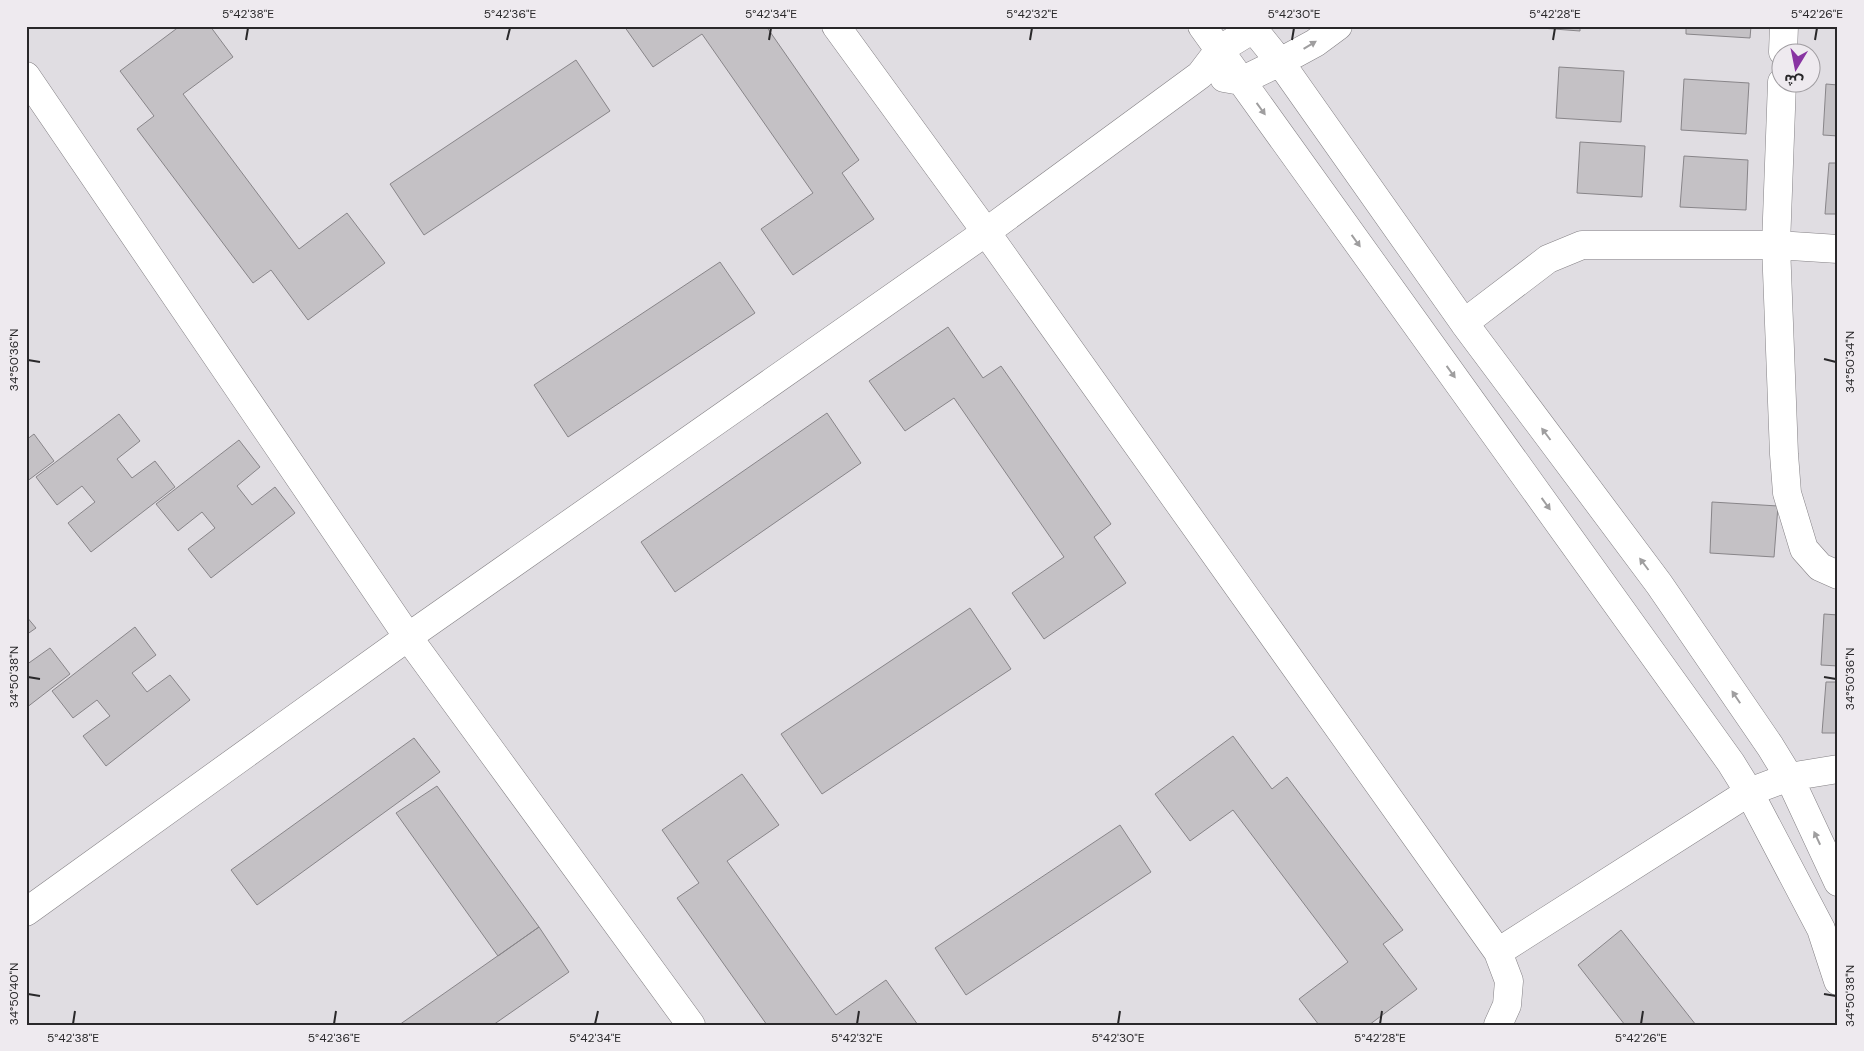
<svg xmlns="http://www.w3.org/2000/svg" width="1864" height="1051" font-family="'DM Sans','Noto Sans Arabic',sans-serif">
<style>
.building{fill:#c4c1c5;stroke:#888589}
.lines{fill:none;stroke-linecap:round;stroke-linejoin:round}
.minor-casing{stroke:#848185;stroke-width:29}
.minor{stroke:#fff;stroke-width:28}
.oneway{fill:#9f9e9f}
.ticks{fill:none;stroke:#29282a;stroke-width:2}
.neatline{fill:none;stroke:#29282a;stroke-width:2}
.ticks-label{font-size:12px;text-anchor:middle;fill:#29282a}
</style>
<rect width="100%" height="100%" fill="#e0dde2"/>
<path class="building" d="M180,26H210L233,57L183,94L299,249L347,213L385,263L308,320L271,270L253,283L137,129L154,116L120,71Z
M624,26H766L859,160L842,173L874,219L793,275L761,229L813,193L702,34L653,67Z
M1515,26H1580V31Z
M1686,26H1751L1750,38L1686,34Z
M576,60L610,111L424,235L390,184Z
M1559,67L1624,71L1621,122L1556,118Z
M1684,79L1749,83L1746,134L1681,130Z
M1826,84L1838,85V136L1823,135Z
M1580,142L1645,146L1642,197L1577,193Z
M1684,156L1748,160L1746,210L1680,207Z
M1829,163H1838V214H1825Z
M720,262L755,313L568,437L534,385Z
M948,327L983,378L1001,366L1111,524L1094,537L1126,583L1044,639L1012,593L1064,557L954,398L905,431L869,381Z
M827,413L861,463L675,592L641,542Z
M119,414L140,441L117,459L132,478L155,461L175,487L91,552L68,523L95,502L82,486L57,505L36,477Z
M34,434L54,461L26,482V440Z
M239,440L260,467L237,486L252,505L275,487L295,513L211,578L188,549L215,528L202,512L178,531L156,504Z
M1712,502L1778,506L1774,557L1710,553Z
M970,608L1011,669L822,794L781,734Z
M1824,614L1838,615V666L1821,665Z
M26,616L36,628L26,635Z
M135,627L156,655L132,673L147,692L170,675L190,700L106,766L83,736L110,716L97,700L73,718L52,691Z
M50,648L70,674L26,708V665Z
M1826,682H1838V733H1822Z
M1233,736L1272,789L1287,777L1403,930L1383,944L1417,989L1369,1025H1319L1299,999L1348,962L1233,810L1190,841L1155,794Z
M414,738L440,772L257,905L231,870Z
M742,774L779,825L727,861L836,1015L886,980L918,1025H767L677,898L699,883L662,830Z
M437,786L539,927L498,956L396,813Z
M1120,825L1151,872L966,995L935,948Z
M539,927L569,972L493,1025H399Z
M1621,930L1696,1025H1625L1578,965Z"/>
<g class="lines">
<g class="minor-casing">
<path id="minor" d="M836,26L986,232L1498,952L1509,981L1507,1005L1498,1025
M1202,26L1731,763L1749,792L1821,929L1838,981
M1251,26L1280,62L1464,323L1659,584L1770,746L1789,777L1838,882
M1783,52L1784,26
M26,76L408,637L691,1025
M1224,78L1241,81L1280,62L1315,43L1338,26
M1782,82L1776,245L1784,454L1787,493L1804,549L1820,567L1838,575
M1464,323L1548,259L1582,245H1776L1838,249
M26,912L408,637L986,232L1200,75L1219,50L1258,26
M1498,952L1749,792L1789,777L1838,769"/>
</g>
<use href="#minor" class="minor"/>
</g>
<defs><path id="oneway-solid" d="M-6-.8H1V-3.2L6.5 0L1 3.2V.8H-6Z" transform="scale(1.25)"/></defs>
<g class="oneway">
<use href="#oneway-solid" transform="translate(1310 45) rotate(-31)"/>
<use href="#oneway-solid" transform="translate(1261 109) rotate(54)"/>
<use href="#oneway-solid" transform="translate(1356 241) rotate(54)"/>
<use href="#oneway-solid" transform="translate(1451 372) rotate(54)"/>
<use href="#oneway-solid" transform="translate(1546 434) rotate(-127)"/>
<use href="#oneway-solid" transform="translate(1546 504) rotate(54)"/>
<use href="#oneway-solid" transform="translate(1644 564) rotate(-127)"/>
<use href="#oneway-solid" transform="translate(1736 697) rotate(-124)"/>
<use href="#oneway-solid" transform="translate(1817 838) rotate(-115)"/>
</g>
<path class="ticks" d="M246,40L248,28M507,40L510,28M769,40L771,28M1030,40L1032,28M1292,40L1294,28M1553,40L1555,28M1815,40L1817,28M1824,359L1836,362M28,360L40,362M28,677L40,679M1824,677L1836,679M28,994L40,996M1824,994L1836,996M73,1024L75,1011M334,1024L336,1011M595,1024L598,1011M857,1024L859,1011M1118,1024L1120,1011M1380,1024L1382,1011M1641,1024L1643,1011"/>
<rect width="1864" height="1051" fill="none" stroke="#eeeaef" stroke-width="55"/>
<g transform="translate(1796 68) rotate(190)"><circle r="24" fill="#eeeaef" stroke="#9f9ca0"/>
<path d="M0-4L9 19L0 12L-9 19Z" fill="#8834a2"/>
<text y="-8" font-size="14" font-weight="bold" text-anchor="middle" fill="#29282a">ش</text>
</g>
<rect x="28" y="28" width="1808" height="996" class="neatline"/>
<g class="ticks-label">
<text x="248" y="18">5°42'38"E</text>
<text x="510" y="18">5°42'36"E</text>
<text x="771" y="18">5°42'34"E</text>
<text x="1032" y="18">5°42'32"E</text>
<text x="1294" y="18">5°42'30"E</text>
<text x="1555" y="18">5°42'28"E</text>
<text x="1817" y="18">5°42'26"E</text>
<text transform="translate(14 360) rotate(-90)" y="4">34°50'36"N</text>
<text transform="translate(1850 362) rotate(-90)" y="4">34°50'34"N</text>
<text transform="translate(14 677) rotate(-90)" y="4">34°50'38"N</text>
<text transform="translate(1850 679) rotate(-90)" y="4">34°50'36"N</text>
<text transform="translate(14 994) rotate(-90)" y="4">34°50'40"N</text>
<text transform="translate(1850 996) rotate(-90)" y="4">34°50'38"N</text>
<text x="73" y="1042">5°42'38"E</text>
<text x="334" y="1042">5°42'36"E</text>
<text x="595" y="1042">5°42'34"E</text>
<text x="857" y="1042">5°42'32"E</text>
<text x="1118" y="1042">5°42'30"E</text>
<text x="1380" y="1042">5°42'28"E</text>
<text x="1641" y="1042">5°42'26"E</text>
</g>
</svg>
